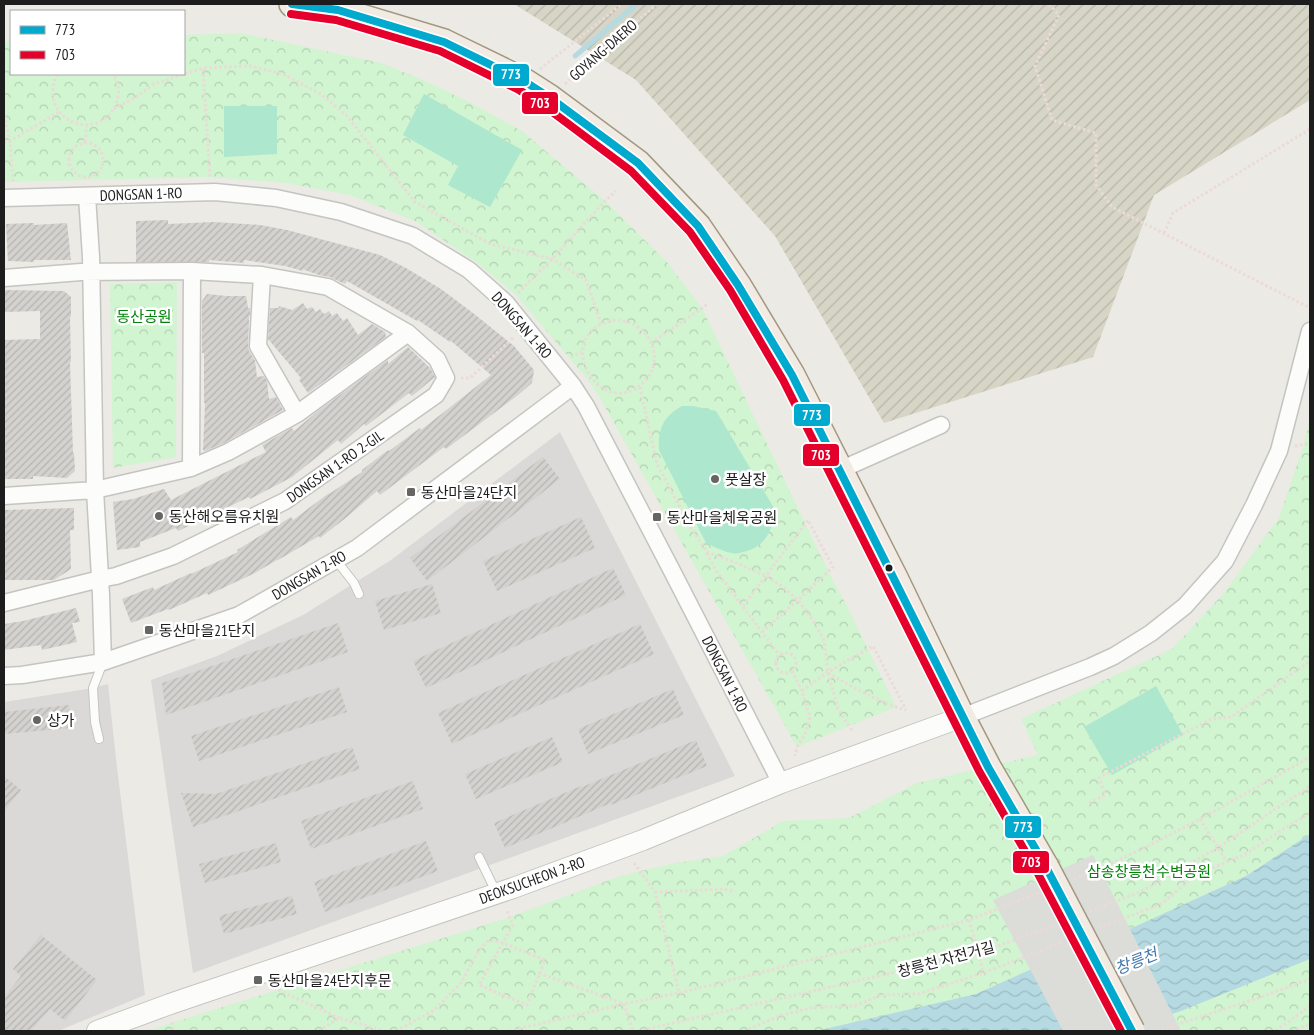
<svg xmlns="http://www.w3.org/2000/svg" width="1314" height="1035" font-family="'PT Sans Narrow','Noto Sans KR',sans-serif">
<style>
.residential{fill:#dbd9d7}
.construction{fill:url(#construction-furrows)}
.park{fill:url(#park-crowns)}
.pitch{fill:#ade7cd}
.water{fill:url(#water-waves)}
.pier{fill:#dcdcd9}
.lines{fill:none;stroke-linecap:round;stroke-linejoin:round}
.stream{stroke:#b6dae2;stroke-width:5}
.building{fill:url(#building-hatch)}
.service-casing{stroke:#c4c4c1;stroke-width:10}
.minor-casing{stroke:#c4c4c1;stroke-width:19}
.tertiary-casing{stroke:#c4c4c1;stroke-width:22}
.primary-casing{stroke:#a29882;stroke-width:28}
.path{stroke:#ebdad7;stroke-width:3;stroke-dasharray:2.5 2.5;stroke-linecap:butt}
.service{stroke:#fcfcfb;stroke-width:8}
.minor{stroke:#fcfcfb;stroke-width:16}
.tertiary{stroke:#fcfcfb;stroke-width:20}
.primary{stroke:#f1ebe3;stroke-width:25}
.primary-bridge-casing{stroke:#a29882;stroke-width:28;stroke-linecap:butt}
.primary-bridge{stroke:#f1ebe3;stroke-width:25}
.bus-1-casing{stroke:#fff;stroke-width:11}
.bus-2-casing{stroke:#fff;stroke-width:11}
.bus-1{stroke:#00a9ce;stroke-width:8}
.bus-2{stroke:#e4002b;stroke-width:8}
.poi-dot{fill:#656563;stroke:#fff;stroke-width:2}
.bus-dot{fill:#1d1d1d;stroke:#fff;stroke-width:2}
.labels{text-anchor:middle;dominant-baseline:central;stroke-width:5;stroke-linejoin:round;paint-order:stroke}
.street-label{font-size:15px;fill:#1d1d1d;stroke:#fff}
.park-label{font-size:15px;fill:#03830c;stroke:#fff}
.poi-label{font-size:15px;fill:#1d1d1d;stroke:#fff;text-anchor:start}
.water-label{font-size:16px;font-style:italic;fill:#4078ac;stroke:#fff}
.line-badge{stroke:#fff;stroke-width:2}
.badge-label{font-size:14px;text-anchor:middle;font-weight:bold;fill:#fff}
</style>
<defs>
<pattern id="construction-furrows" width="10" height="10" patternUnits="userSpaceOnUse" patternTransform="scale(1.25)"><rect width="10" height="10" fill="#d6d5c6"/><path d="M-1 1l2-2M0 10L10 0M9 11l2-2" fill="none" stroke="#b7b6aa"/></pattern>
<pattern id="park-crowns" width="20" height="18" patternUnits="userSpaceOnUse" patternTransform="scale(1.25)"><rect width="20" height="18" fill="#d1f4d1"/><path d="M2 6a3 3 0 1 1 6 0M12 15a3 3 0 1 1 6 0" fill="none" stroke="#b3d1b3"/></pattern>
<pattern id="water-waves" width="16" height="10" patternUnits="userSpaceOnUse" patternTransform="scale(1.25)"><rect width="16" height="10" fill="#b6dae2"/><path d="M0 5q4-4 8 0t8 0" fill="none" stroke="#9cbbc1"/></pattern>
<pattern id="building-hatch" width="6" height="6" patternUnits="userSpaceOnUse" patternTransform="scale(1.25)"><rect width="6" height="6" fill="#d4d2ce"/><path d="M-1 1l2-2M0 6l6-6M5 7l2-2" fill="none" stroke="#b6b4b0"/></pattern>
</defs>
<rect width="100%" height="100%" fill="#eceae5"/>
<path class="residential" d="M560,432L735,776L193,973L151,680L217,656L303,615L391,560Z
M108,684L116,759L145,995L58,1031H4V702L93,688Z"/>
<path class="construction" d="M514,4H1310V100L1154,195L1093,357L884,423L775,236L636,80Z"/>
<path class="park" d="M241,33L381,63L423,80L471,103L522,131L605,201L667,262L702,308L828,571L847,606L896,707L797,747L600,398L588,380L516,295L476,262L415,221L350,195L286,183L210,177L4,182V42L11,41V74H184V35Z
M177,282L176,457L113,468L110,284Z
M1310,418V1031H146L510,917L620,876L675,863L723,856L783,821L849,818L917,783L1038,755L1021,719L1172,649L1223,594L1279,518L1304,444Z"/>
<path class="pitch" d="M424,94L522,150L490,207L448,185L458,166L403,135Z
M224,106H277V154L224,157Z
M682,406H693L716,411L774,508C774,529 766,547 743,552C739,553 736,554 732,553C722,551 715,547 706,543L659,450C658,429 663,417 682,406Z
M1156,686L1183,735L1112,775L1084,727Z"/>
<path class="water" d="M1310,834V959L1181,1011L1121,1031H816L976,994L1025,972L1132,928L1246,876Z"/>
<path class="pier" d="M1093,855L1181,1031H1063L993,900Z"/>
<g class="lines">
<path class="stream" d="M575,56L637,4"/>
</g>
<path class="building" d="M168,220V224L214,222L260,225L287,230L380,255L406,268L441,289L473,313L514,346L534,370L532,383L518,395L446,449L444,447L380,495L377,491L347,517L320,538L319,536L278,560H277L253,574L208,595L207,593L169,610L168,609L131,623L122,599L153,587L154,590L191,573V574L238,552L237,550L291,517L293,520L329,493V494L362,472V470L388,450L389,451L420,428L421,430L491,375L451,341L450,342L418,320L417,321L347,281L345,284L330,277L319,275L302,269L303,271L285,266L244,260V263L209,260V262H136V221Z
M34,223V225L67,223L71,260H34V262L8,261L6,224Z
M4,290L64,291L71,297V317H70L71,362H70L73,453H74L75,471L67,478L33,476V479H4V340L40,339V311L4,312Z
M207,294L227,296H246L248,308H250V316L249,315V321L248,346L249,351L255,361L257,377L264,376L267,381L269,399L276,397L283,410L224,443L205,451L203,450L205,403H204V353H202V301Z
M303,303L307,309L312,307L316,312L320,309L324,314L329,311L332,316L337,313L343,321L347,318L358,335L372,324L385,332L386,337L308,393L299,380L301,378L268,339L270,308H278L279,306L292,310Z
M408,347L430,368L435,377L412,396L409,393L366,426L364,424L341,444L338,440L292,477L250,499L249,497L178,531L176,528L140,542V547L117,550L113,502L133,499L164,489L171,500L266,452L262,445L292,428L294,431L318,411L388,360V364Z
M543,457L560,479L427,581L410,558Z
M74,508V530H70L71,569L54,580H4V510Z
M581,517L595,548L497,591L483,561Z
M613,568L626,595L426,688L413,661Z
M432,584L441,613L384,630L375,601Z
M76,608L80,622L72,623L77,642L42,650L41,645L4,650V624L23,621Z
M338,623L348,652L166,715L162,683Z
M640,624L654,654L452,744L438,713Z
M339,687L347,712L199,761L191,736Z
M673,689L684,715L588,754L578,729Z
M69,705L71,728L4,734V712Z
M552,737L563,762L476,799L465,774Z
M696,740L707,766L611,805V803L505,848L494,823L581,786L582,787Z
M352,747L360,769L193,827L181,793L216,794Z
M4,776L21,790L4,812Z
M413,781L423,809L311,849L301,821Z
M426,841L438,871L325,912L314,882Z
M276,843L281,862L205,883L199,864Z
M292,896L297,914L224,934L219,916Z
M41,935L97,980L65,1021L50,1009L31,1031H4V997L21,976L13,969Z"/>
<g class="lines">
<g class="service-casing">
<path id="service" d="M336,560L354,583L359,594
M99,739L95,722L93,688L103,662
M479,857L496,892"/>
</g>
<g class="minor-casing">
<path id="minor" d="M87,196L91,257L95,490L101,595L103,662
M4,198L215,192L276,198L341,212L413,236L469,270L506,303L573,386L586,406L672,571L781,783
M262,275L258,346L297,414
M4,278L81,272L192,271L262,275L328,287L408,333L437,359L446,378L436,395L285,501L173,556L116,576L100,579L4,603
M191,468L192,271
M840,470L941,425
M4,496L95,490L191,468L228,452L297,414L408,333
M4,676L22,675L103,662L239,615L357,548L573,386
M962,717L1090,667L1114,656L1151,633L1185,606L1225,561L1254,505L1279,451L1310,331"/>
</g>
<g class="tertiary-casing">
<path id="tertiary" d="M97,1031L170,1004L513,888L643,840L781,783L962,717"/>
</g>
<g class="primary-casing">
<path id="primary" d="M292,4L338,10L444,42L524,81L549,97L638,163L698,226L738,285L792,375L895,578L962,717L988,767L1046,867"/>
</g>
<path class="path" d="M1049,4L1059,15L1035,66L1052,120L1096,133V185L1112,207L1310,308
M203,69L210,177
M540,69L622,4
M57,74C36,120 98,145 116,104C120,94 119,83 113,74
M565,84L657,4
M114,109L136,97L154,84L203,68L250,66L283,74L321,94L346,115L415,202L490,244L552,259L586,280L601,324
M4,115L10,141L13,182
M4,142L10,141L59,112
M85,142L87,125
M69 160a17 17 0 1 1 34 0a17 17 0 1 1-34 0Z
M1164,233L1173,213L1310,129
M518,293L552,259L605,201L616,191
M613,320C621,321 628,321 635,325C650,333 658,352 653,368C649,378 642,385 633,390C596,408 559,344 602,324C605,322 609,321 613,320Z
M651,343L708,304
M571,357L582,352
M461,378H470L514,337
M640,387L657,464L690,526L707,552L739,564L766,576L783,587L798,600L812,619L824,640L828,672L838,709L853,732
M1295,446L1310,443
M707,553L715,569L779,655
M743,606L808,520L833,567L798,600L762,632
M776 663a10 10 0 1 1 20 0a10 10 0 1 1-20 0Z
M792,671L802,691L810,717L805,734L797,747L795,756
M828,673C853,687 878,702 906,710
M802,691L828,672L873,646L906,710
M1089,803L1105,795L1099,778L1211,719L1231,717L1310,661
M1200,819L1226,861
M634,863L655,892L679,993
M1074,879C1155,847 1230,802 1305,760L1310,756
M655,892L724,889L735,892
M1090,911L1140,892L1219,847L1310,786
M969,920L979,953L983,973
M1099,928L1161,904L1197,874L1244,855L1288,826L1310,813
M539,973L624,1004L633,1031
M274,988L339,1018
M172,1022L173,1031
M319,1031L339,1018L385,1031
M396,1031L433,1011L461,983L479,950L489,940L503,943L545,960L527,1005L479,985L513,925L506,909
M509,1031L624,1004L679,993L969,920L1038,893
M638,1031L979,953L1054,925
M744,1031L782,1015L815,1007L855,1006L881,995L918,994L983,973L1063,942
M1157,1031L1261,997L1310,979
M1276,1031L1310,1006
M1292,1031L1310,1024"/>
<use href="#service" class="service"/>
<use href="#minor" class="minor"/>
<use href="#tertiary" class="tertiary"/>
<use href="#primary" class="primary"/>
<g class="primary-bridge-casing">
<path id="primary-bridge" d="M1046,867L1132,1031"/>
</g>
<use href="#primary-bridge" class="primary-bridge"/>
<g class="bus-1-casing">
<path id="bus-1" d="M292,4L338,10L444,42L524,81L549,97L638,163L698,226L738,285L792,375L988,767L1046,867L1132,1031"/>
</g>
<g class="bus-2-casing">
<path id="bus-2" d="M291,14L336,20L440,51L519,90L543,105L631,171L690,232L730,290L783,380L979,771L1037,872L1121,1031"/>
</g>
<use href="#bus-1" class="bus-1"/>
<use href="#bus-2" class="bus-2"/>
</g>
<g class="poi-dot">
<circle cx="715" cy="479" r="5"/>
<rect x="406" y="487" width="10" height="10" rx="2.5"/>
<circle cx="159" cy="516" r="5"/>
<rect x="652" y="512" width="10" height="10" rx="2.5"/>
<rect x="144" y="625" width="10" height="10" rx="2.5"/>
<circle cx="37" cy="720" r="5"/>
<rect x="253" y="975" width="10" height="10" rx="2.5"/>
</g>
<circle class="bus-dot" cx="889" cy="568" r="4.5"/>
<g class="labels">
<g class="street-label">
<text transform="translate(603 50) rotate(-41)">GOYANG-DAERO</text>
<text transform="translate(141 194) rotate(-2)">DONGSAN 1-RO</text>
<text transform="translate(522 325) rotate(49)">DONGSAN 1-RO</text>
<text transform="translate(335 466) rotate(-35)">DONGSAN 1-RO 2-GIL</text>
<text transform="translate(309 575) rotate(-30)">DONGSAN 2-RO</text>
<text transform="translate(725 674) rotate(63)">DONGSAN 1-RO</text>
<text transform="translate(532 880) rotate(-20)">DEOKSUCHEON 2-RO</text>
<text transform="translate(946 959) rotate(-15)">창릉천 자전거길</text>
</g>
<g class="park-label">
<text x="144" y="316">동산공원</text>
<text x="1149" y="871">삼송창릉천수변공원</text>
</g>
<g class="poi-label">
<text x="725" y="479">풋살장</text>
<text x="421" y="492">동산마을24단지</text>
<text x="169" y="516">동산해오름유치원</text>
<text x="667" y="517">동산마을체욱공원</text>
<text x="159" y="630">동산마을21단지</text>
<text x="47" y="720">상가</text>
<text x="268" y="980">동산마을24단지후문</text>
</g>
<g class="water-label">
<text transform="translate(1136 961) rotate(-22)">창릉천</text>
</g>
</g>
<g class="line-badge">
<rect x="492" y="63" width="38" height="24" rx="5" fill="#00a9ce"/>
<rect x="521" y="91" width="38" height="24" rx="5" fill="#e4002b"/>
<rect x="793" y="403" width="38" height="24" rx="5" fill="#00a9ce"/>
<rect x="802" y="443" width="38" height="24" rx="5" fill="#e4002b"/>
<rect x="1004" y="815" width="38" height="24" rx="5" fill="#00a9ce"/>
<rect x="1012" y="850" width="38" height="24" rx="5" fill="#e4002b"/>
</g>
<g class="badge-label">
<text x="511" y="79">773</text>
<text x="540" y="108">703</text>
<text x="812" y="420">773</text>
<text x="821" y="460">703</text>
<text x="1023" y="832">773</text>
<text x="1031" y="867">703</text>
</g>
<rect width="1314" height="1035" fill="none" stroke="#1d1d1d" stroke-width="10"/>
<rect x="10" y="10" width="175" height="65" fill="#ffffff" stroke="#a5a5a5"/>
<rect x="20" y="26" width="25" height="8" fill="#00a9ce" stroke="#a5a5a5"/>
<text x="55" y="35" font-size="15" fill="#1d1d1d">773</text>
<rect x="20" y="51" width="25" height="8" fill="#e4002b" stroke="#a5a5a5"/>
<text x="55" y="60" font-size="15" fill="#1d1d1d">703</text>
</svg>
